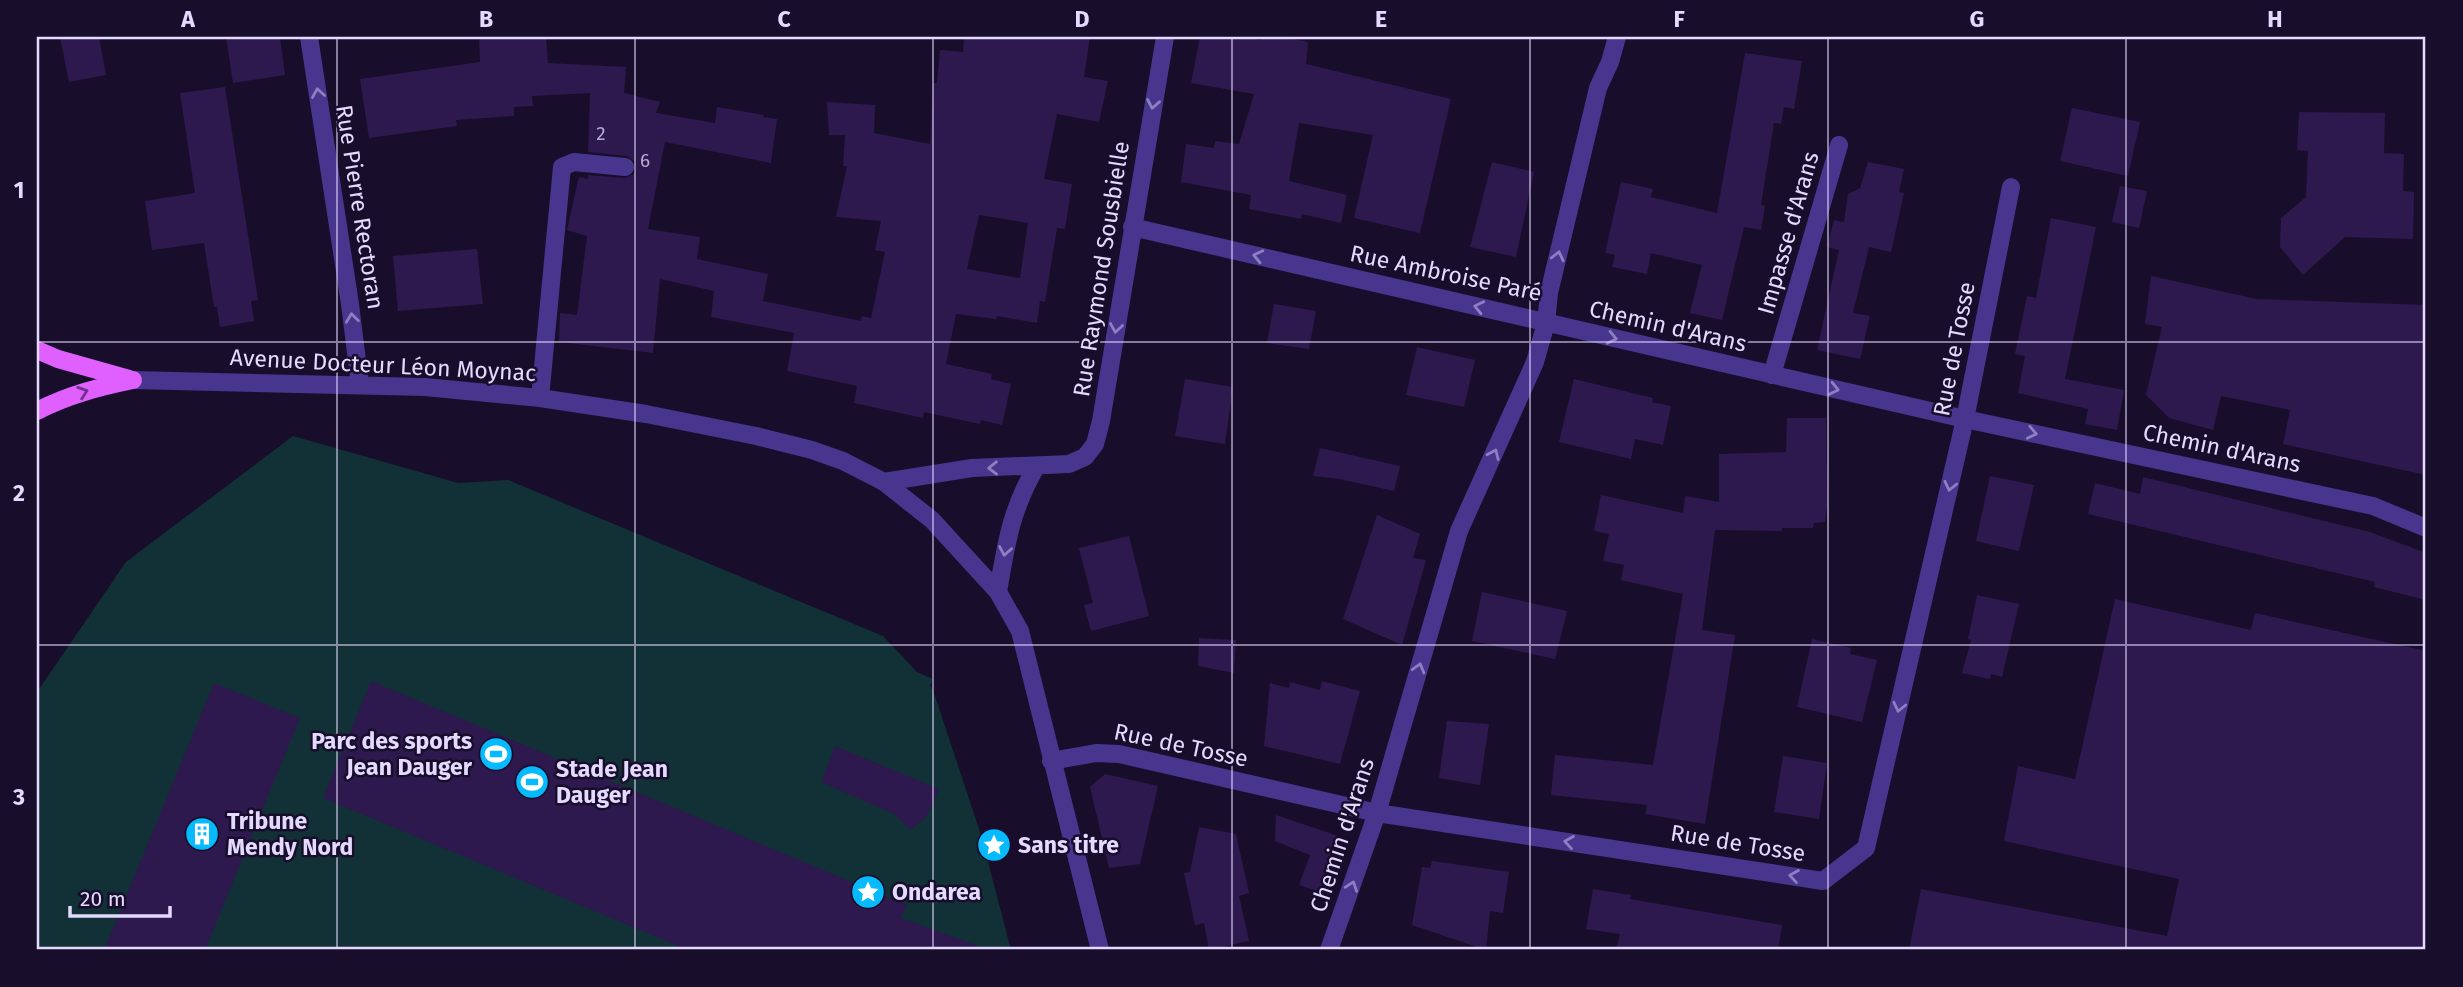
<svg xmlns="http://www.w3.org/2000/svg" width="2463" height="987" font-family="'Fira Sans',sans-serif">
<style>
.green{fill:#113136}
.building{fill:#2d194e;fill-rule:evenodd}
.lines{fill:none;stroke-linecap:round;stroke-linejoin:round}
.street{stroke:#48358e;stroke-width:18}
.primary{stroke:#df60ff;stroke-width:18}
.oneway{stroke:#8e7fc1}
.oneway2{stroke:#72338a}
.grid{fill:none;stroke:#e4d9ff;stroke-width:2;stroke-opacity:0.55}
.labels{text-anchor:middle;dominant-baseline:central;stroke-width:5;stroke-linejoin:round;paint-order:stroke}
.number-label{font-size:19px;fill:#b6a9d3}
.street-label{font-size:23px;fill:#e4d9ff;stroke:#180e2b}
.poi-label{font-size:23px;font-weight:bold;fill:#e4d9ff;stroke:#180e2b;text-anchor:start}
.neatline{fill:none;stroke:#e4d9ff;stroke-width:2.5}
.grid-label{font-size:23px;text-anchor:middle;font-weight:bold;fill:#e4d9ff}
</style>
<rect width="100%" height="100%" fill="#180e2b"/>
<path class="green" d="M293,436L458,483L508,480L883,636L917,672L933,679L930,686L933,690L981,835L1011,950H37V692L126,562Z"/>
<path class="building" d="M60,37H99L106,75L69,82Z
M226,37H280L285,75L233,83Z
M479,37H546L548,63L626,67L624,93L660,102L656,113L715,123L717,107L764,115L763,117L777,119L771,163L665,142L648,229L700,237L697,259L768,274L763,301L861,321L862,316L871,318L885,252L875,250L881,221L836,217L847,166H843L845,135H829L827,102L875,105L874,133L930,144L933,83H937L940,50L963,52L964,37H1090L1084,77L1108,81L1099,122L1057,114L1044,179L1072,184L1065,229L1057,228L1045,302L1040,301L1037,323L997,316L996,319L956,314L946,364L992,374L991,379L1011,384L1002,425L981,420L980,424L924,412L923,418L854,403L857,386L787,371L794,333L711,317L714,291L660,279L653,353L559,342L560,313L577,315L587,236L567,230L579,177L588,179V175L625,178L634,174L636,169L635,162L627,156L588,152L590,93L532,96L533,106L514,107V116L456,120L457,126L369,138L360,79L480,62ZM979,215L1028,223L1020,278L967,269Z
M1200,37H1239L1261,40L1262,37H1284L1308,42L1306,64L1451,99L1420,233L1354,218L1373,135L1299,123L1289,181L1347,195L1341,223L1302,214L1301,219L1249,209L1251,195L1181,182L1186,144L1214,148L1215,141L1239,144L1254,94L1191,83Z
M1745,53L1802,61L1794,109L1784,107L1781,124L1774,123L1761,205L1765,206L1761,230L1744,227L1722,320L1690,313L1702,265L1651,253L1647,274L1612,267L1615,255L1605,253L1621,182L1653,189L1651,197L1717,213Z
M225,87L258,300L251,301L254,321L220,327L217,307H214L204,243L152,250L145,201L195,193L180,93Z
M2072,108L2140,122L2128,176L2060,161Z
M2299,112L2385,113L2384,153L2404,154L2403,191L2414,192L2413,239L2345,237L2303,275L2280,247L2281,218L2306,197L2308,151L2297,150Z
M1492,162L1534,172L1516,257L1470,247Z
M1868,162L1904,169L1899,192L1904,193L1891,252L1869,247L1853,313L1870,316L1860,359L1817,350L1839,250L1827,247L1834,220L1844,222L1848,194L1860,188Z
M2120,186L2147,191L2139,228L2112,222Z
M2051,218L2096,227L2065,379L2124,390L2117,430L2085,424L2088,409L2018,393L2025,356L2015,354L2027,296L2036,298Z
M477,249L483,304L398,311L393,256Z
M2151,276L2257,299L2426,305V475L2283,444L2290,410L2221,396L2213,430L2169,418L2146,395L2162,327L2145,324Z
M1274,304L1316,311L1309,349L1267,343Z
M1417,347L1475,360L1464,407L1406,395Z
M1185,379L1233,387L1225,444L1175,436Z
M1574,379L1653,398L1652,402L1671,406L1663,445L1635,439L1631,459L1559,442Z
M1787,418H1826L1827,505L1825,522L1814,523L1813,528H1782V531L1715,530L1702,630L1735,635L1705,824L1645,814L1647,805L1551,795L1555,755L1653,765L1683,594L1621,580L1624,565L1603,561L1609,534L1594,531L1601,495L1683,513L1685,496L1719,502V454L1786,452Z
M1320,448L1400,466L1394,491L1339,479L1313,476Z
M1990,476L2034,485L2019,551L1976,541Z
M2143,477L2370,532L2426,553V600L2374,587L2375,582L2088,514L2095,483L2140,494Z
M1377,515L1420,534L1413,558L1426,560L1402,645L1343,619Z
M1129,536L1149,616L1091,631L1084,605L1093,603L1079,548Z
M1482,592L1567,611L1555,659L1472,641Z
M1977,595L2019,604L2002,677L1991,674L1990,679L1962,673L1971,640L1968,639Z
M2115,599L2251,630L2255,613L2426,651V950H1909L1921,889L2167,936L2179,879L2004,841L2018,766L2075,779Z
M1199,638L1236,640L1234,673L1198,666Z
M1812,639L1851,648L1850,654L1877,660L1862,722L1797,707Z
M371,681L907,905L901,918L981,947L980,950H688L323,798Z
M1322,681L1360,691L1340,764L1264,746L1270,683L1289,688L1290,682L1320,690Z
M214,683L300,718L205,950H104Z
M1447,721L1489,724L1480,785L1439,778Z
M835,746L939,789L927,816L911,830L894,814L821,782Z
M1783,756L1827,763L1819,819L1774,812Z
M1105,774L1158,786L1140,864L1109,868L1090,787Z
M1276,815L1347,839L1326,894L1299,885L1310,855L1275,841Z
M1199,827L1236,834L1249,893L1239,896L1249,941L1209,950L1204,923L1195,925L1184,873L1190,872Z
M1432,861L1509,872L1503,913L1490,911L1486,950L1412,925L1422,867L1430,868Z
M1593,889L1631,895L1630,899L1782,925L1778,950H1616L1620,934L1586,929Z"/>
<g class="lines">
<path class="street" d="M309,37L350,304L360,385
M1132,227L1965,419L2373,506L2426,528
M1772,375L1839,145
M133,380L425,387L540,398L646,414L756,436L812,450L843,461L884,482L932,520L998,592L1020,631L1100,950
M540,398L562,167L574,162L625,167
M884,482L972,468L1069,464L1085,457L1095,444L1101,421L1165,37
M998,592C1006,544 1011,510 1036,467
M1051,761L1096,753L1119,754L1377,813L1823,881L1866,848L1965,419L2011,187
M1329,950L1377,813L1459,531L1535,362L1546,323L1549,293L1598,88L1610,62L1617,37"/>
<path class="primary" d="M37,350L58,359L129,379
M37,411C68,395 99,387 133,380"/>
</g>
<defs><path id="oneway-chevron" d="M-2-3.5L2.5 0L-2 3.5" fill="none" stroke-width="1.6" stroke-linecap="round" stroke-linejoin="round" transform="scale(1.75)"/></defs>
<g class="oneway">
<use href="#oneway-chevron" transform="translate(318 93) rotate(-99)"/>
<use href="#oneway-chevron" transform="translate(1153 104) rotate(100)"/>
<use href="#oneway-chevron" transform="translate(1258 256) rotate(-167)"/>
<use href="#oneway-chevron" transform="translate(1558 256) rotate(-77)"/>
<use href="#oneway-chevron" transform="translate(1479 307) rotate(-167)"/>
<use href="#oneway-chevron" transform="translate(352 318) rotate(-97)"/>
<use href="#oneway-chevron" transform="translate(1116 328) rotate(99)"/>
<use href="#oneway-chevron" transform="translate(1612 338) rotate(13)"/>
<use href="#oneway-chevron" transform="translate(1834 389) rotate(13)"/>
<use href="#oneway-chevron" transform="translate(2032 433) rotate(12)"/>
<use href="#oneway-chevron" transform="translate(1494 454) rotate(-66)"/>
<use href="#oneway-chevron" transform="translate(993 468) rotate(179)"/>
<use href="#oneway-chevron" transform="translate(1950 486) rotate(103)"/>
<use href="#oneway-chevron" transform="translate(1005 551) rotate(100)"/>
<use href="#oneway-chevron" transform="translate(1419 668) rotate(-74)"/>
<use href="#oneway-chevron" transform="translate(1899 707) rotate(103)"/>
<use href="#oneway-chevron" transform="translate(1569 842) rotate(-171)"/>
<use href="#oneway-chevron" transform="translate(1794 876) rotate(-171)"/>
<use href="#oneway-chevron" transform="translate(1352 886) rotate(-71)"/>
</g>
<use class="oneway2" href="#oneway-chevron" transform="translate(83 392) rotate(-19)"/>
<path class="grid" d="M337,37V950M635,37V950M933,37V950M1232,37V950M1530,37V950M1828,37V950M2126,37V950M37,342H2426M37,645H2426"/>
<defs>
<g id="stadium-disc" transform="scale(1.75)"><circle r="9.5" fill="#05baff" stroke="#180e2b"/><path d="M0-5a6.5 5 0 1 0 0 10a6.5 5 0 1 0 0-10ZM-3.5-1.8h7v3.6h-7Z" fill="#fff"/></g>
<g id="building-disc" transform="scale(1.75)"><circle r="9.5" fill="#05baff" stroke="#180e2b"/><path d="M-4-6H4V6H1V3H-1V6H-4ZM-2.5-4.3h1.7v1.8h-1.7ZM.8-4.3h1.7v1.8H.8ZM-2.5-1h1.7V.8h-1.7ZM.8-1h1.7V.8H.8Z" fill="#fff"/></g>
<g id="sight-disc" transform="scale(1.75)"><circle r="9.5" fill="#05baff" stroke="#180e2b"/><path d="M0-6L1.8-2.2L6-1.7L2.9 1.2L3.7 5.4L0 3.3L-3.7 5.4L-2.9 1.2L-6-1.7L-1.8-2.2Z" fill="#fff"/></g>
</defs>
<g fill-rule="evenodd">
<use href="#stadium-disc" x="496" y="754"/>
<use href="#stadium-disc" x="532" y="782"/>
<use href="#building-disc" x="202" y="834"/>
<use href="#sight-disc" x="994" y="845"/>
<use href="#sight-disc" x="868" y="892"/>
</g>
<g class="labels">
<g class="number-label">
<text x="601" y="133">2</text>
<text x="645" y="160">6</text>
</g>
<g class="street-label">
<text transform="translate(360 207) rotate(81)">Rue Pierre Rectoran</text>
<text transform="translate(1788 233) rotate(-74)">Impasse d'Arans</text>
<text transform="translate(1101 269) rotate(-81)">Rue Raymond Sousbielle</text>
<text transform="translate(1446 273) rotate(12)">Rue Ambroise Paré</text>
<text transform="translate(1668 326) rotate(13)">Chemin d'Arans</text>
<text transform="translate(1954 349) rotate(-79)">Rue de Tosse</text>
<text transform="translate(383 365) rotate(3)">Avenue Docteur Léon Moynac</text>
<text transform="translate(2222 448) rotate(12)">Chemin d'Arans</text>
<text transform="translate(1181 745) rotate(12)">Rue de Tosse</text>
<text transform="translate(1342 835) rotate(-72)">Chemin d'Arans</text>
<text transform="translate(1738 843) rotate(9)">Rue de Tosse</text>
</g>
<g class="poi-label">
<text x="472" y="741" text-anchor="end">Parc des sports<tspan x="472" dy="26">Jean Dauger</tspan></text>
<text x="556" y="769">Stade Jean<tspan x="556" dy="26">Dauger</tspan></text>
<text x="227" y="821">Tribune<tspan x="227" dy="26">Mendy Nord</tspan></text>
<text x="1018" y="845">Sans titre</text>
<text x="892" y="892">Ondarea</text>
</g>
</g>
<rect width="2463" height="987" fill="none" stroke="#180e2b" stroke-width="77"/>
<path d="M70 906v10h100v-10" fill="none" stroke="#e4d9ff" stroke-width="3.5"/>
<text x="80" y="906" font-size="21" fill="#e4d9ff" stroke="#180e2b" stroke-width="5" paint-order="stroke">20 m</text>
<rect x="38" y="38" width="2386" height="910" class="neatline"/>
<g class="grid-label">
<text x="188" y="27">A</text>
<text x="486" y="27">B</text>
<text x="784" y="27">C</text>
<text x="1082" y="27">D</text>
<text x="1381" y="27">E</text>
<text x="1679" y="27">F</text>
<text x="1977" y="27">G</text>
<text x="2275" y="27">H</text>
<text x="19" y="198">1</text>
<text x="19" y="501">2</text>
<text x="19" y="805">3</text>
</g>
</svg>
